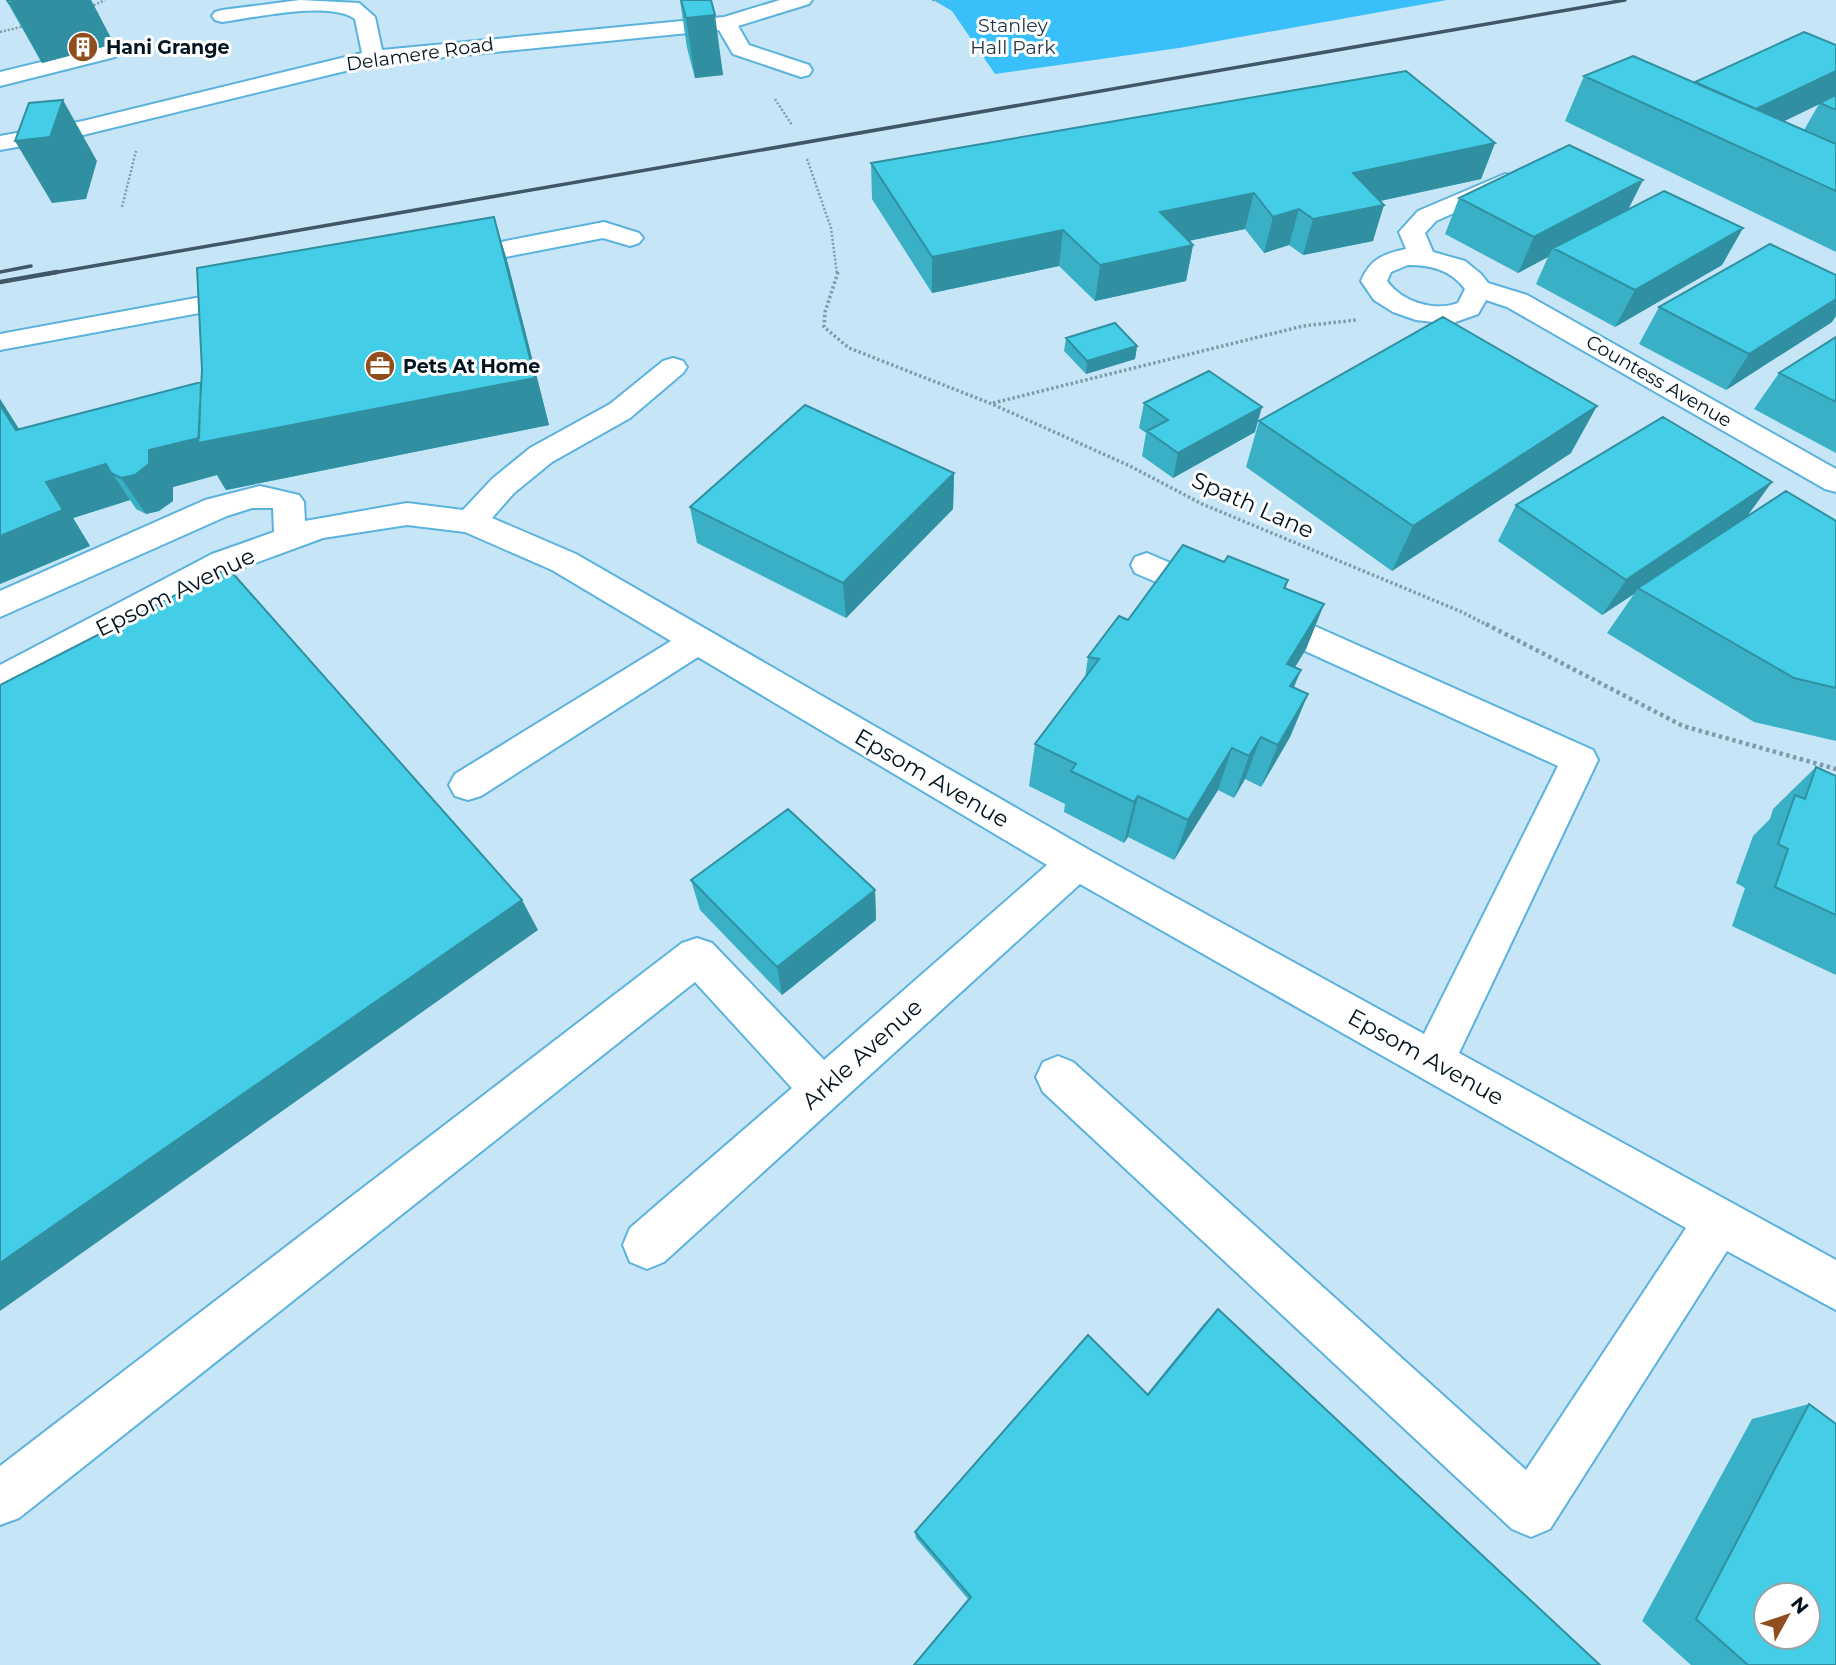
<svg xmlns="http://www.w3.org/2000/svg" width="1836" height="1665" font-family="Montserrat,sans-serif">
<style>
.green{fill:#39bffa}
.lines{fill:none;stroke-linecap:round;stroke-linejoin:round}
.minor-casing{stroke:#5ab2dd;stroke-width:4}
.path-far2{stroke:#7f9baa;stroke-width:2.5;stroke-dasharray:2 2;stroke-linecap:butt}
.path-far1{stroke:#7f9baa;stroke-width:3.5;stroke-dasharray:2.5 2.5;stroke-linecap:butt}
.path{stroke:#7f9baa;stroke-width:4.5;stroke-dasharray:3.5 3.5;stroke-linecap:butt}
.minor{fill:#fff;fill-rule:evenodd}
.rail-far1{stroke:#405765;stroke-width:3.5}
.rail{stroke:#405765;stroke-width:4.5}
.wall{fill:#3ab0c6;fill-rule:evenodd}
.shaded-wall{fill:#3090a1}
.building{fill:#44cde6;stroke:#3090a1;stroke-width:2;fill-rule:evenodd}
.labels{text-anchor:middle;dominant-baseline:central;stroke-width:6;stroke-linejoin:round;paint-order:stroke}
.far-park-label{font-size:19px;fill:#223945;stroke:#fff}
.far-poi-label{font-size:19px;font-weight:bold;fill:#00131f;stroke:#fff;text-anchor:start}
.far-street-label{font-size:19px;fill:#00131f;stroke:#fff}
.street-label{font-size:23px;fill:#00131f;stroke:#fff}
</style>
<rect width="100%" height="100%" fill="#c6e6f8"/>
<path class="green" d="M933,0H1447L1179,48L995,74L952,11Z"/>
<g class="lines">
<g class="minor-casing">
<path id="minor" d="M300,0L359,3L375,17L382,50L724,17L780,0H812L809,4L738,26L749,45L809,65L812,70L809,75L801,77L733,54L719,30L374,64L83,135L0,150V136L83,121L362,53L355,19C329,0 254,18 222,22L215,20L212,16L215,12L222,10Z
M107,46L115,47L118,52L115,57L0,86V72Z
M1505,174L1514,176L1517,181L1514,186L1436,221L1425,233L1433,252L1465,261L1481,274L1488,283L1527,295L1836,469V492L1825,489L1507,307L1486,300L1478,314L1450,324L1416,320L1393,312L1374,300L1361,281C1370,259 1383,254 1406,249L1399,232L1418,211ZM1408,265C1431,265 1451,270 1465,289L1458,303C1434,312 1402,302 1387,281L1391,272Z
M604,222L639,233L643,238L639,243L630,246L603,238L454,267L445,265L441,259L445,253L454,251Z
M250,288L259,290L263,296L259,302L0,350V334Z
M673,358L683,361L687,367L683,373L630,418L552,462L514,493L492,518L576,554L1091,851L1424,1034L1558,766L1250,626L1245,617L1250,608L1262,605L1274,608L1593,750L1598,760L1459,1053L1836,1260V1310L1727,1251L1550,1529L1531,1537L1512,1529L1043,1092L1036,1077L1043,1062L1058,1056L1073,1062L1526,1470L1686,1228L1080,884L664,1262L647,1269L630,1262L623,1245L630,1228L792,1088L695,982L19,1518L0,1525V1466L682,943L697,938L712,943L824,1060L1047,865L698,657L481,796L468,800L455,796L449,785L455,774L671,641L552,570L465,532L407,525L323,538L236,570L12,690L0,694V665L212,554L274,532L273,508H252L227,516L0,617V591L205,500L260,486L299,495L304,502L305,521L407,503L463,510L492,479L530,448L610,404L663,361Z
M1147,553L1222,585L1227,593L1222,601L1210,605L1135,573L1131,565L1135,557Z"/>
</g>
<path class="path-far2" d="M932,0H940
M90,7L105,0
M0,32L25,26
M775,99L792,125
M807,159L831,228L837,274
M122,207L136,151"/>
<path class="path-far1" d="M838,272L825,312L824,327L849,348L992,404L1130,466L1202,504L1462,612L1489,626
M993,403L1303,326L1356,320"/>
<path class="path" d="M1486,624L1683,726L1836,769"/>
<use href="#minor" class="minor"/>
<path class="rail-far1" d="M0,272L31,266
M47,274L1625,0"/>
<path class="rail" d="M0,282L57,272"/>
</g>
<path class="wall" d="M6,0H91L114,44L42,63Z
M680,0H711L723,75L695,78L687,48Z
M1836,45V252L1565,121L1584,76L1695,82ZM1819,104L1804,130L1784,121Z
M1495,143L1481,179L1380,201L1373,241L1303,255L1289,245L1264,253L1245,229L1189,241L1193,245L1186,281L1095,301L1059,266L932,293L872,199L871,163Z
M1459,198L1629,209L1743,228L1722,265L1615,327L1536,284L1548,257L1518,273L1445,234Z
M494,217L508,264L549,425L226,490L217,475L173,487V501L159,511L146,514L136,509L130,500L73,518L90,546L0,584V399L19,429L201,382Z
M1659,307L1832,322L1726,390L1639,344Z
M1836,337V453L1754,409L1779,373Z
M1066,338L1137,346L1135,359L1086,374L1064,351Z
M1144,403L1255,432L1173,478L1142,456L1146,433L1139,428Z
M1259,421L1571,453L1392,571L1246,467Z
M954,473L953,509L846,618L697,543L690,507Z
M1516,505L1836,521V741L1754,722L1607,633L1634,594L1602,615L1498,541Z
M1224,562L1288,580L1286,588L1324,604L1306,649L1295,667L1294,688L1308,694L1290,737L1261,787L1245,779L1234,798L1218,790L1174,860L1128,837L1124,843L1064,812L1065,804L1029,786L1035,744L1085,678L1088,657L1128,620Z
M1816,767L1836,776V975L1732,926L1745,888L1736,883L1753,836L1770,819L1773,809Z
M691,880L875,890L876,920L782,995L700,910Z
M1218,1309L1600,1665H913L968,1599L916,1538L915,1532L1147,1394L1203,1325Z
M1809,1404L1836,1665H1691L1642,1621L1752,1419Z"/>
<path class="shaded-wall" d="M21,0H91L114,44L42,63L9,3Z
M715,15L723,75L695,78L686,18Z
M1836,71V96L1735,145L1750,112Z
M63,100L97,161L86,199L52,203L15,141Z
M1495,143L1481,179L1343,209L1353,173Z
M1643,180L1625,216L1553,248L1548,257L1518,273L1534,237Z
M1254,193L1245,229L1154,248L1160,212Z
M1384,205L1373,241L1303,255L1313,219Z
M1299,209L1289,245L1264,253L1273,217Z
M494,217L508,264L549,425L226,490L217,475L173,487V501L159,511L146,514L121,478L149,450Z
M1743,228L1722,265L1615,327L1635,290Z
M1063,230L1059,266L932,293V257Z
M1193,245L1186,281L1095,301L1100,265Z
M1836,299V316L1832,322L1726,390L1749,354Z
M1137,346L1135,359L1086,374L1087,361Z
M0,399L43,467L16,430L0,405Z
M1597,406L1571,453L1392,571L1413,526Z
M1262,407L1255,432L1173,478L1178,453Z
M106,464L130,500L73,518L90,546L0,584V536L46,482Z
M954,473L953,509L846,618L843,583Z
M1772,482L1746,518L1638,588L1634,594L1602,615L1626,580Z
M1324,604L1306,649L1270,708L1287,664Z
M1301,670L1283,714L1290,686Z
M1308,694L1290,737L1261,787L1278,745Z
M1261,737L1245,779L1234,798L1249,756Z
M1232,748L1218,790L1174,860L1188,820Z
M1138,796L1128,837L1124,843L1134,802Z
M875,890L876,920L782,995L777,967Z
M522,900L538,930L0,1311V1263Z"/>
<path class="building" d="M7,0H21L9,3Z
M681,0H711L715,15L686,18Z
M1804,32L1836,45V71L1756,109L1695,82Z
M1633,56L1836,144V191L1584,76Z
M1406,71L1495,143L1353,173L1384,205L1313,219L1299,209L1273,217L1254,193L1160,212L1193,245L1100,265L1063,230L932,257L871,163Z
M1836,95V110L1820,103Z
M63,100L50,137L15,141L29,103Z
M1569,145L1643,180L1534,237L1459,198Z
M1664,191L1743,228L1635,290L1553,248Z
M494,217L535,378L198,443L202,370L197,268Z
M1770,244L1836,275V299L1749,354L1659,307Z
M1443,317L1597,406L1413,526L1259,421Z
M1115,323L1137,346L1087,361L1066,338Z
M1836,337V402L1779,373Z
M1209,371L1262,407L1178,453L1147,431L1168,420L1144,403Z
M201,382L199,438L149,450V464L135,475L121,478L111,473L106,464L46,482L63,510L0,536V405L16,430Z
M805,405L954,473L843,583L690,507Z
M1663,417L1772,482L1626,580L1516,505Z
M1786,491L1836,521V688L1794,678L1638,588Z
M1183,545L1224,562L1228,556L1288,580L1284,588L1324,604L1287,664L1301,670L1290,686L1308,694L1278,745L1261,737L1249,756L1232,748L1188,820L1138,796L1134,802L1071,771L1076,764L1035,744L1099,659L1088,657L1119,616L1128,620Z
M228,568L522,900L0,1263V685Z
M1816,767L1836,776V915L1775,887L1788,849L1778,844L1795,795L1805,799Z
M788,809L875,890L777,967L691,880Z
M1218,1309L1600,1665H914L971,1597L915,1532L1088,1335L1148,1395Z
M1809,1404L1836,1424V1665H1748L1696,1619ZM1766,1595H1808V1637H1766Z"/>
<defs>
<g id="building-disc" transform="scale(1.575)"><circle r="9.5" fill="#904e1e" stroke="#fff"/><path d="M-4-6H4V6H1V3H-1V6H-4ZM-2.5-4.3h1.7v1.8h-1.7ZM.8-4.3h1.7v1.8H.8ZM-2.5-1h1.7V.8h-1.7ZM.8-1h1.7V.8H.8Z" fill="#fff"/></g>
<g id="office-disc" transform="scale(1.575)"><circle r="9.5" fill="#904e1e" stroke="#fff"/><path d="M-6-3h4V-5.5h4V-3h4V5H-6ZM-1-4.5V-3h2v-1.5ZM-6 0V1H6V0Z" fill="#fff"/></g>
</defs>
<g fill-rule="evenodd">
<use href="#building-disc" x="83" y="47"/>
<use href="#office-disc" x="380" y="366"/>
</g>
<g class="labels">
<g class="far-park-label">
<text x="1013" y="25">Stanley<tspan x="1013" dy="22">Hall Park</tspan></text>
</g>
<g class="far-poi-label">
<text x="106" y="47">Hani Grange</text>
<text x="403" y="366">Pets At Home</text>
</g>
<g class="far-street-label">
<text transform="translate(420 54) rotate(-8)">Delamere Road</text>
<text transform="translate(1659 381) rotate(30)">Countess Avenue</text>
</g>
<g class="street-label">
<text transform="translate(1253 505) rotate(24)">Spath Lane</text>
<text transform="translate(175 592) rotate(-26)">Epsom Avenue</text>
<text transform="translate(932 778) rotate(30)">Epsom Avenue</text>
<text transform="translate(862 1054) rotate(-42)">Arkle Avenue</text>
<text transform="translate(1426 1057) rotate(29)">Epsom Avenue</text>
</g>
</g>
<g transform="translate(1787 1616) rotate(50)"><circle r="33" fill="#ffffff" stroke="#99a1a5" stroke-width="2"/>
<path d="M0-5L12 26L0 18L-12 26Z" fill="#904e1e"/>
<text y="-10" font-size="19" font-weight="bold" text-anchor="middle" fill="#00131f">N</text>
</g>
</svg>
